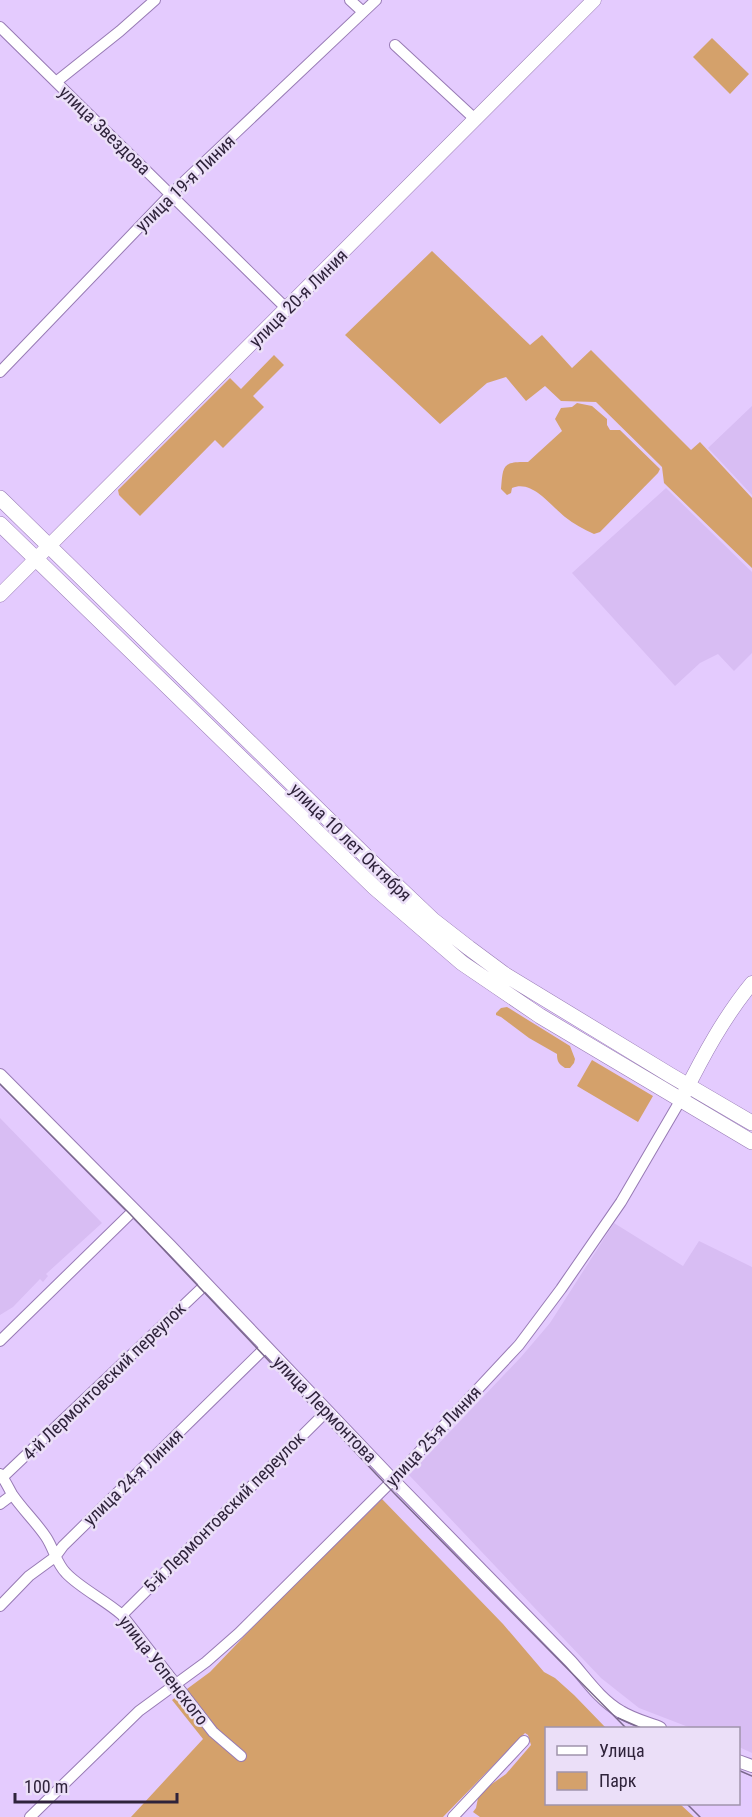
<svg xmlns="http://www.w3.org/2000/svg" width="752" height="1817" font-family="'Roboto Condensed',sans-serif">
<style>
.built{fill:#d8bdf3}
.green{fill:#d4a16b}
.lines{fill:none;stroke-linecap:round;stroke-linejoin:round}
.minor-casing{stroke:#977ab4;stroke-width:12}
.tertiary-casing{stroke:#977ab4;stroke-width:14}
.secondary-casing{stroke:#977ab4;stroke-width:15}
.primary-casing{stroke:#977ab4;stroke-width:16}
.minor{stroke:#fff;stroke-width:10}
.tertiary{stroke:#fff;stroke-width:12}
.secondary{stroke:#fff;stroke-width:14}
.primary{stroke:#fff;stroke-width:15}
.tram{stroke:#7b698d;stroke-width:1.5}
.labels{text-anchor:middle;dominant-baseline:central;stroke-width:5;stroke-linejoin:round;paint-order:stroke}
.street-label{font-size:18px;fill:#2f233b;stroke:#ebdff8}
</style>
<rect width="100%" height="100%" fill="#e4cbfe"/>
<path class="built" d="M752,406V495L708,448Z
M666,488L752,572V653L734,671L718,654L700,663L675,686L572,573Z
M0,1118L102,1223L46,1274L48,1276L43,1282L40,1279L13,1307L0,1315Z
M614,1223L683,1266L699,1241L752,1267V1753L739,1747L738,1728H691L639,1708L601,1678L409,1475L521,1357L550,1323Z"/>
<path class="green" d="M712,38L749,74L730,94L693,57Z
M432,251L530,345L542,335L572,368L591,350L691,450L700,442L752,498V568L664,483L662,467L596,402L561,401L545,386L526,401L506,377L487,383L440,424L345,335Z
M274,355L284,365L253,396L264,407L223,448L215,440L140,516L119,495L118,490L230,378L241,389Z
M577,403L592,406L607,419V425L610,430H620L660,469L658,473L600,532L594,534C583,529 574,524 565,517C551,506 532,479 512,488L511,493L507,495L501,489C503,466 502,461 528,462L562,431L555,419L561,408L572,407Z
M507,1007L570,1046L575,1059L574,1063L570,1068H565C559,1064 557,1062 557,1054L529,1038L501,1017L496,1015V1013L501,1008Z
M592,1060L653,1096L638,1122L577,1086Z
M382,1499L503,1624L544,1672L555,1678L574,1695L606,1728H546V1804H680L694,1817H480L473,1812L476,1808L479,1793L506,1774L531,1745L528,1735L525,1733L443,1817H131L203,1739L172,1700L210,1672L277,1602Z"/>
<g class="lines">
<g class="minor-casing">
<path id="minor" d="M350,0L363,12
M0,27L287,309
M395,45L476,120
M56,82L120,31L155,0
M0,372L171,194L376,0
M0,1341L134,1210
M0,1474C5,1480 8,1487 12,1494C22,1509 36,1522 46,1537C54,1549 56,1563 66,1573C80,1588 105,1600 122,1615L213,1732L241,1756
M3,1477L206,1284
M0,1504L12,1495
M0,1606L29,1576L55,1557L63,1546L266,1347
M122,1615L327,1411
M30,1817L139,1711L206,1662L239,1633L393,1480L519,1345L561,1289L621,1202L680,1101
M453,1817L524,1741"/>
</g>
<g class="tertiary-casing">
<path id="tertiary" d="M0,1075L170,1246L393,1480L571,1662C586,1679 600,1700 621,1712C632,1719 647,1723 660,1728
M738,1761L752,1766"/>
</g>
<g class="secondary-casing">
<path id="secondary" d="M0,595L594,0
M683,1096C703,1056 724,1017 752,983"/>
</g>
<g class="primary-casing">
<path id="primary" d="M0,498L371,861L433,920L469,948L504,974L670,1075L752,1123
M0,524L375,888L462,963L540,1016L752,1142"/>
</g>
<use href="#minor" class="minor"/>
<use href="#tertiary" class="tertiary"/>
<use href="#secondary" class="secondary"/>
<use href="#primary" class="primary"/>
<path class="tram" d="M0,1084L130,1214L394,1493L626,1728
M618,1718L641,1728
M738,1770L752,1776
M687,1804L700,1817"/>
</g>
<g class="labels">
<g class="street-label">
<text transform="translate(105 130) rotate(44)">улица Звездова</text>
<text transform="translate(185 183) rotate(-44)">улица 19-я Линия</text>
<text transform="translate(298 298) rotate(-45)">улица 20-я Линия</text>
<text transform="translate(351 842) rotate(44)">улица 10 лет Октября</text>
<text transform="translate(104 1381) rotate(-44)">4-й Лермонтовский переулок</text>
<text transform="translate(325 1409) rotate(46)">улица Лермонтова</text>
<text transform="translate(433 1436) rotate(-47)">улица 25-я Линия</text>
<text transform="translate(133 1477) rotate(-44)">улица 24-я Линия</text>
<text transform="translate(224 1512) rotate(-45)">5-й Лермонтовский переулок</text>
<text transform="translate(164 1670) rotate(52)">улица Успенского</text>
</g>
</g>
<rect x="545" y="1727" width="195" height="78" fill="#ebdff8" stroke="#a094ac" stroke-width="1.5"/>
<rect x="557" y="1746" width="30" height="9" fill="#ffffff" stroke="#a094ac" stroke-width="1.5"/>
<text x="599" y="1757" font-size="18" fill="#2f233b">Улица</text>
<rect x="557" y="1772" width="30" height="18" fill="#d4a16b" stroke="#a094ac" stroke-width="1.5"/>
<text x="599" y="1787" font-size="18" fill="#2f233b">Парк</text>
<path d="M15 1793v9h162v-9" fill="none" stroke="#2f233b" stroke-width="3"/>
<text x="24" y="1793" font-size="18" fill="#2f233b" stroke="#ebdff8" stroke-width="4.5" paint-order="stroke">100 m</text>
</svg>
